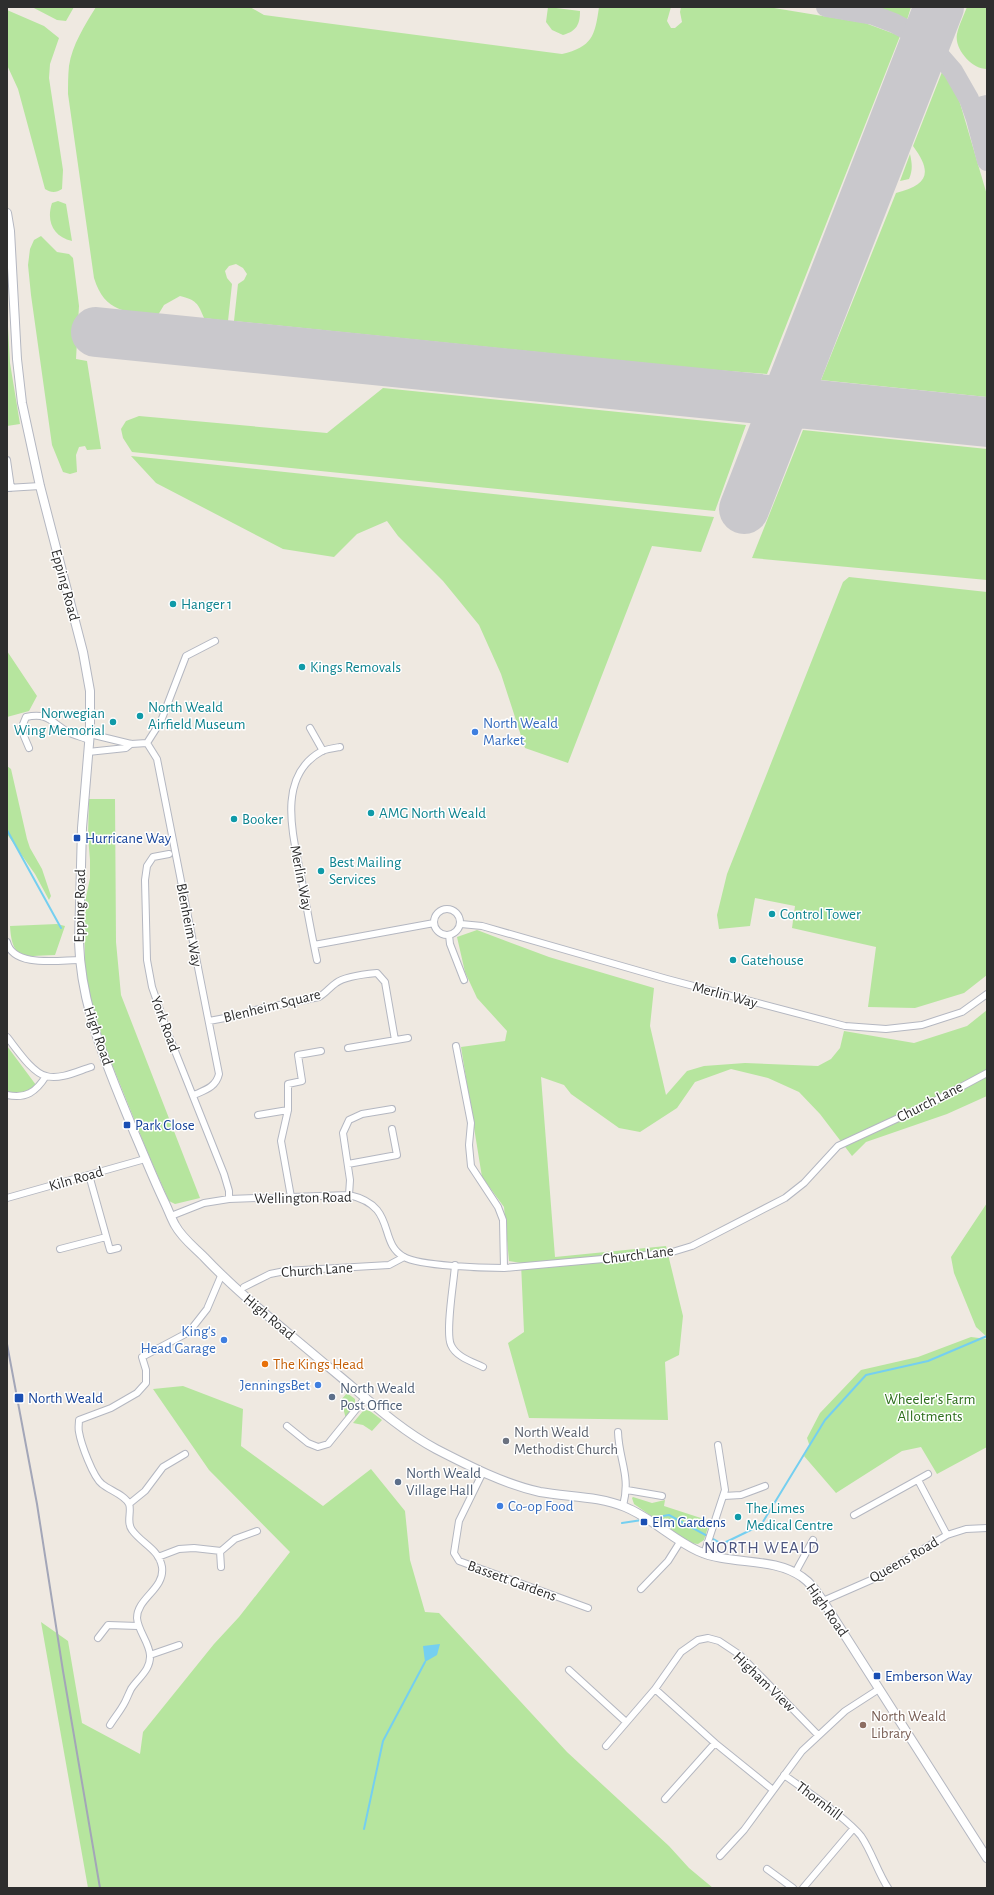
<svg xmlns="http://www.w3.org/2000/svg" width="994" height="1895" font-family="'Alegreya Sans',sans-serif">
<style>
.green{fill:#b6e59e}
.water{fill:#75cff0}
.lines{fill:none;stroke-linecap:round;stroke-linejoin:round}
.stream{stroke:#75cff0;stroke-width:2}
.taxiway{stroke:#c9c8cc;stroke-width:20}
.runway{stroke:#c9c8cc;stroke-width:50}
.street-casing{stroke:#b4b7c1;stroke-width:8}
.secondary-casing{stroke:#b4b7c1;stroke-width:10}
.street{stroke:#fff;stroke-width:6}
.secondary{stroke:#fff;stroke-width:8}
.rail{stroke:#a3a6b8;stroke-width:2}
.culture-dot{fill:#0f9aa8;stroke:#fff;stroke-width:1.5}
.shop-dot{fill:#3f7fe0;stroke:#fff;stroke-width:1.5}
.transit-dot{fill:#1a4fb4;stroke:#fff;stroke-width:1.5}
.food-dot{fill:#e8710a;stroke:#fff;stroke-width:1.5}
.service-dot{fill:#5c6f8a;stroke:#fff;stroke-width:1.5}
.worship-dot{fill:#6b7280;stroke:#fff;stroke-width:1.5}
.education-dot{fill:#8d6e63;stroke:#fff;stroke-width:1.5}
.labels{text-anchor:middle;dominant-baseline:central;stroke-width:3;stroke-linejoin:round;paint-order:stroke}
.street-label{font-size:15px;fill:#2e2e2e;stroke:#fff}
.culture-label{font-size:15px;fill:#0d838f;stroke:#fff;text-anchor:start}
.shop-label{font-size:15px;fill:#366cbe;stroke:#fff;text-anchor:start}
.transit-label{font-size:15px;fill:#164399;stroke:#fff;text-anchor:start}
.food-label{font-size:15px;fill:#c56008;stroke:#fff;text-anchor:start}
.service-label{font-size:15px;fill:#4e5e75;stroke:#fff;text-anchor:start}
.park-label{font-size:15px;fill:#2c6e1b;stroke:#fff}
.worship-label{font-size:15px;fill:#5b616d;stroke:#fff;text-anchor:start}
.education-label{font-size:15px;fill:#785e54;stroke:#fff;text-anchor:start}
.quarter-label{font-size:17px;letter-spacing:1px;fill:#4d5680;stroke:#fff}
</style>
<rect width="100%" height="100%" fill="#efe9e1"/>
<path class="green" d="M32,7H74L66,21L57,20Z
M96,7H250L264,15L562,54C592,47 595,36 599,7H671L667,21L671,28H675L682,22L680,12L681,7H768L865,23L900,36L767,374L703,369L234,321L238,284L244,280L247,274L243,268L236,264L229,266L225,271L227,278L232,284L228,321L204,318C198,303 196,300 180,296L164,305L158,315C126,312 105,313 94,278L68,94C68,85 68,75 69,66C72,45 85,25 96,7Z
M548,7L580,11C580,24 577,31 563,35L552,30L546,22Z
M871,7H911L907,20Z
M967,7H987V69C972,69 954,49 957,34C959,25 964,15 967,7Z
M7,10L44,26L59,38L50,64L49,78L63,170L62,189C56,193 51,193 45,189L18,89L7,65Z
M942,72L952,84L960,103L987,195V397L821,380L896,193C928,185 933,173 913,146Z
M910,154C912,163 913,170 909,179L900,181Z
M58,201L66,204L72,241C53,237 46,221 52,203Z
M41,236L57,252L69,254L73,258L79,306L76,359L87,361L101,449L87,450L85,446L79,447L76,455L77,472L70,474L63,472L52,445L31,295L28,265L30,249L34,240Z
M7,327H8L10,363L20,424L7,426Z
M383,388L746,425L715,511L132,452L123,438L121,429L126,421L139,416L327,433Z
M803,430L987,449V580L752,558Z
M131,456L714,517L701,552L652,546L568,763L525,748L501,674L479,625L443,581L398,536L387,521L357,534L334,557L283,549L156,483Z
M849,577L987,592V975L964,993L915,1008L868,1007L876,947L792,928L795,906L755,898L750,926L719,929L717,915L727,874L843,582Z
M7,651L37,696L29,711L7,717Z
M7,766L11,769L27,839L30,848L42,869L51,896L49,900L35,874L7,834Z
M89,799H115L116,942L121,995L200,1198L175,1204L169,1201L149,1156L109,1057L94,1014L88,990L85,966L84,907L90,878V860L88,836Z
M57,924L65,926L55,955C25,956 12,962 10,926Z
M477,930L549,957L654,988L650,1026L666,1095L687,1071L704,1066L745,1063L818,1066L831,1059L840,1048L844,1031L914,1043L967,1026L987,1010V1096L947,1114L866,1142L852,1156L820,1114L799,1092L768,1078L731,1069L695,1082L677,1108L640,1132L619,1128L571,1094L564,1085L541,1077L555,1257L666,1246L683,1316L679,1355L665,1362L668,1420L529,1418L508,1343L524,1332L521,1263L509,1261L504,1207L482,1177L461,1047L505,1041L507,1031L477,998L465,972L457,937Z
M7,1046L36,1085C28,1092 18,1096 7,1092Z
M987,1203V1337L976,1327L954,1273L951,1257Z
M971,1337L987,1339V1447L937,1474L921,1447L902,1451L836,1493L804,1456L810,1444H809L807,1438L820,1413L861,1370L918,1357Z
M183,1386L243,1409L241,1446L323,1506L371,1469L405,1511L410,1560L425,1612L439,1613L567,1752L669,1846L689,1868L713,1888H88L41,1622L68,1641L82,1723L140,1754L143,1732L214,1644L239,1617L290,1552L209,1470L153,1389Z
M347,1393L355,1399V1406L346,1419L341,1400Z
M366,1410L370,1411L382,1420L372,1431L363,1425L353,1423L363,1411Z
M633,1497L652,1503L665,1500L664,1506L710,1521L704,1540L698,1544L690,1543L634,1504L632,1498Z"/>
<path class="water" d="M440,1644L437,1655L425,1662L423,1646Z"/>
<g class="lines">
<path class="stream" d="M7,830L61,928
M651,1518L669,1515L722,1544L761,1525L825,1420L866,1375L928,1361L987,1336
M622,1523L642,1520
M364,1829L383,1741L425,1662"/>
<path class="taxiway" d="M826,7L873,15L894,23L926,40L953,71L969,99L976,119
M987,105L983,106L976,119L987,161"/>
<path class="runway" d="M96,332L987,422
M744,509L939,7"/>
<g class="street-casing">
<path id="street" d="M7,460L11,488
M7,488L40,486
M310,728L323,751
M90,732L94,735L131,744L147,743L161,721L186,656L215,641
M147,743L157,759L219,1074C216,1087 205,1090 194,1095
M29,748L21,729L26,717C48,712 51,722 68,732C75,736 83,737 89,740
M88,752L126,748L131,744
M169,854L153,857L147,866L145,880L147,960L152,987L169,1036L224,1174L229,1191V1199
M434 922a13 13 0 1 1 26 0a13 13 0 1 1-26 0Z
M461,924L482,926L667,979L845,1026L886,1029L922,1025L962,1012L987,994
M449,935L450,944L464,980
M7,942C13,968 59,960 80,960
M314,945L434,923
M317,960C311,932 306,904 301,876C293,835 276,776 322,751C327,749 334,748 340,747
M209,1021L241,1015L255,1010L319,997C326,993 330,987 336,983C345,976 366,974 377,973L385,982L395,1040
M7,1037C16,1048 32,1073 46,1076C60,1080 78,1071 91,1067
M456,1046L471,1123L469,1145L471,1166L498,1207L503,1220L504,1268
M348,1048L408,1038
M7,1095C26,1099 36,1092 46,1076
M258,1115L288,1110
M348,1164L397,1155L392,1129
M89,1175L110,1250L118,1248
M349,1195L350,1180L343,1133L349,1120L362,1114L392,1109
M291,1197L281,1141L288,1110V1084L302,1081L298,1055L321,1051
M7,1198L145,1159
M171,1216L204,1203L229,1199L349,1195C398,1206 377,1242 404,1257C420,1266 483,1268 504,1268L669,1253L692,1246L785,1198L804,1183L838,1146L933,1102L987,1073
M60,1249L106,1237
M455,1265C454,1282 445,1332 451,1345C456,1357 473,1362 483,1367
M244,1287L270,1274L285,1271L389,1265L404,1257
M287,1426L308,1443L318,1447L328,1444L366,1397
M618,1432C619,1461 631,1475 623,1506
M483,1472L459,1521L454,1553L459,1561L588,1608
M918,1480L947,1535
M627,1490L662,1496
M724,1496L741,1495L765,1486
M129,1504L145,1491L163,1467L185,1454
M854,1515L928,1474
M220,1551L221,1567
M704,1554L725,1490L718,1445
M158,1557L179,1549L194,1548L221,1551L235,1539L257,1531
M795,1573L813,1540
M641,1589L668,1561L680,1542
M823,1601L871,1580L947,1535L966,1529L987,1528
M98,1638L108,1625L138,1626
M150,1655L179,1645
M569,1670L626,1722
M655,1689L715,1743L773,1790
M110,1725C115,1717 121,1710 125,1702C127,1698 129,1693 131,1689C138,1678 151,1670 150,1655C149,1642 138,1631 137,1618C137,1598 165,1589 162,1567C159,1549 142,1544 132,1530C126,1522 132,1511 129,1504C125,1495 109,1490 102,1484C93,1477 81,1444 79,1432C78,1428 79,1424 79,1420L111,1408L137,1393L146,1383V1370L142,1357L189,1332L207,1309L221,1276
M606,1746L655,1689L681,1652L698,1640L708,1638L719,1641L740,1655L818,1735
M784,1775C804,1789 847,1818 861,1836C872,1852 877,1871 888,1888
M665,1799L715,1743
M720,1856L744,1830L802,1751L845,1711L879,1689
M767,1869L793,1888
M803,1888L853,1829"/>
</g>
<g class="secondary-casing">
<path id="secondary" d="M7,213L10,231L17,359L22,403L40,486L83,652L90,691V732L82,828L79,942C81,1010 109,1070 134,1132C144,1155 153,1178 164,1201C168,1209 171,1218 175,1225C182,1238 194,1247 204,1257C241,1296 284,1329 325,1364C361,1393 395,1427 436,1449C469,1466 504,1484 540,1492C568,1497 599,1496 625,1507C652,1518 672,1539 698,1551C731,1566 772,1556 802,1577C811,1583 817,1592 823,1601L987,1858"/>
</g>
<use href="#street" class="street"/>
<use href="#secondary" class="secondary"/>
<path class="rail" d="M7,1344L37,1504L63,1671L100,1888"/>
</g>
<g class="culture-dot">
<circle cx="173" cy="604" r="4"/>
<circle cx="302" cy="667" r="4"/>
<circle cx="140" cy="716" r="4"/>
<circle cx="113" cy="722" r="4"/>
<circle cx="371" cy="813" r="4"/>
<circle cx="234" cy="819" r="4"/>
<circle cx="321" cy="871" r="4"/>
<circle cx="772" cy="914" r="4"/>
<circle cx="733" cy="960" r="4"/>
<circle cx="738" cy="1517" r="4"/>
</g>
<g class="shop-dot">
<circle cx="475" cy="732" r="4"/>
<circle cx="224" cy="1340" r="4"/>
<circle cx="318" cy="1385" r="4"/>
<circle cx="500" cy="1506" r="4"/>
</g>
<g class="transit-dot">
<rect x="73" y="834" width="8" height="8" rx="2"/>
<rect x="123" y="1121" width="8" height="8" rx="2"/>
<rect x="14" y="1393" width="10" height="10" rx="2"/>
<rect x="640" y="1518" width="8" height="8" rx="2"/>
<rect x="873" y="1672" width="8" height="8" rx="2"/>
</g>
<circle class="food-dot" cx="265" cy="1364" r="4"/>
<g class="service-dot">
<circle cx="332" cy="1397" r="4"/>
<circle cx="398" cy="1482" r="4"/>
</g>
<circle class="worship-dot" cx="506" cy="1441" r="4"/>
<circle class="education-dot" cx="863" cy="1725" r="4"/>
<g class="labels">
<g class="street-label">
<text transform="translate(65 585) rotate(75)">Epping Road</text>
<text transform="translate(301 878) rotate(79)">Merlin Way</text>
<text transform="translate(80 906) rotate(-89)">Epping Road</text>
<text transform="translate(189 925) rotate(79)">Blenheim Way</text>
<text transform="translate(725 995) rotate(15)">Merlin Way</text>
<text transform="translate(272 1006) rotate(-14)">Blenheim Square</text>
<text transform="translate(165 1024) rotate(70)">York Road</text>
<text transform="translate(98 1036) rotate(71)">High Road</text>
<text transform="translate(930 1102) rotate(-27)">Church Lane</text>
<text transform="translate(76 1179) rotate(-16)">Kiln Road</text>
<text transform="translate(303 1198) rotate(-1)">Wellington Road</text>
<text transform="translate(638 1255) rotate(-7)">Church Lane</text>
<text transform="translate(317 1270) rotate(-4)">Church Lane</text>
<text transform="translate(269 1317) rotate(40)">High Road</text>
<text transform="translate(904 1560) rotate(-30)">Queens Road</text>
<text transform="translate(512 1581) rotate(20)">Bassett Gardens</text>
<text transform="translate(827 1610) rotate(55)">High Road</text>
<text transform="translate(764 1682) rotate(44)">Higham View</text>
<text transform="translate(819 1801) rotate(37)">Thornhill</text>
</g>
<g class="culture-label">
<text x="181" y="604">Hanger 1</text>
<text x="310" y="667">Kings Removals</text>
<text x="148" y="707">North Weald<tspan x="148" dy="17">Airfield Museum</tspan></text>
<text x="105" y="713" text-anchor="end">Norwegian<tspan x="105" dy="17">Wing Memorial</tspan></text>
<text x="379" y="813">AMG North Weald</text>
<text x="242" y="819">Booker</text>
<text x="329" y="862">Best Mailing<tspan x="329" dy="17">Services</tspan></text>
<text x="780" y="914">Control Tower</text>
<text x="741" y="960">Gatehouse</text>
<text x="746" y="1508">The Limes<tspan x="746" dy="17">Medical Centre</tspan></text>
</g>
<g class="shop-label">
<text x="483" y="723">North Weald<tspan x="483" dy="17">Market</tspan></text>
<text x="216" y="1331" text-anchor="end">King's<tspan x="216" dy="17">Head Garage</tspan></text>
<text x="310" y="1385" text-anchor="end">JenningsBet</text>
<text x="508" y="1506">Co-op Food</text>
</g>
<g class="transit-label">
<text x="85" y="838">Hurricane Way</text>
<text x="135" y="1125">Park Close</text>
<text x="28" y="1398">North Weald</text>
<text x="652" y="1522">Elm Gardens</text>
<text x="885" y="1676">Emberson Way</text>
</g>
<g class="food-label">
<text x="273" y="1364">The Kings Head</text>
</g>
<g class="service-label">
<text x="340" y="1388">North Weald<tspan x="340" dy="17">Post Office</tspan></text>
<text x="406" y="1473">North Weald<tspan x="406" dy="17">Village Hall</tspan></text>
</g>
<g class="park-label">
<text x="930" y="1399">Wheeler's Farm<tspan x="930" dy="17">Allotments</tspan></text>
</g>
<g class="worship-label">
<text x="514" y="1432">North Weald<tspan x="514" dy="17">Methodist Church</tspan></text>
</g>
<g class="education-label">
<text x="871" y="1716">North Weald<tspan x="871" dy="17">Library</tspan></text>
</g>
<g class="quarter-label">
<text x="762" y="1547">NORTH WEALD</text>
</g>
</g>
<rect width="994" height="1895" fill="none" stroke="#2e2e2e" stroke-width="16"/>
</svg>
